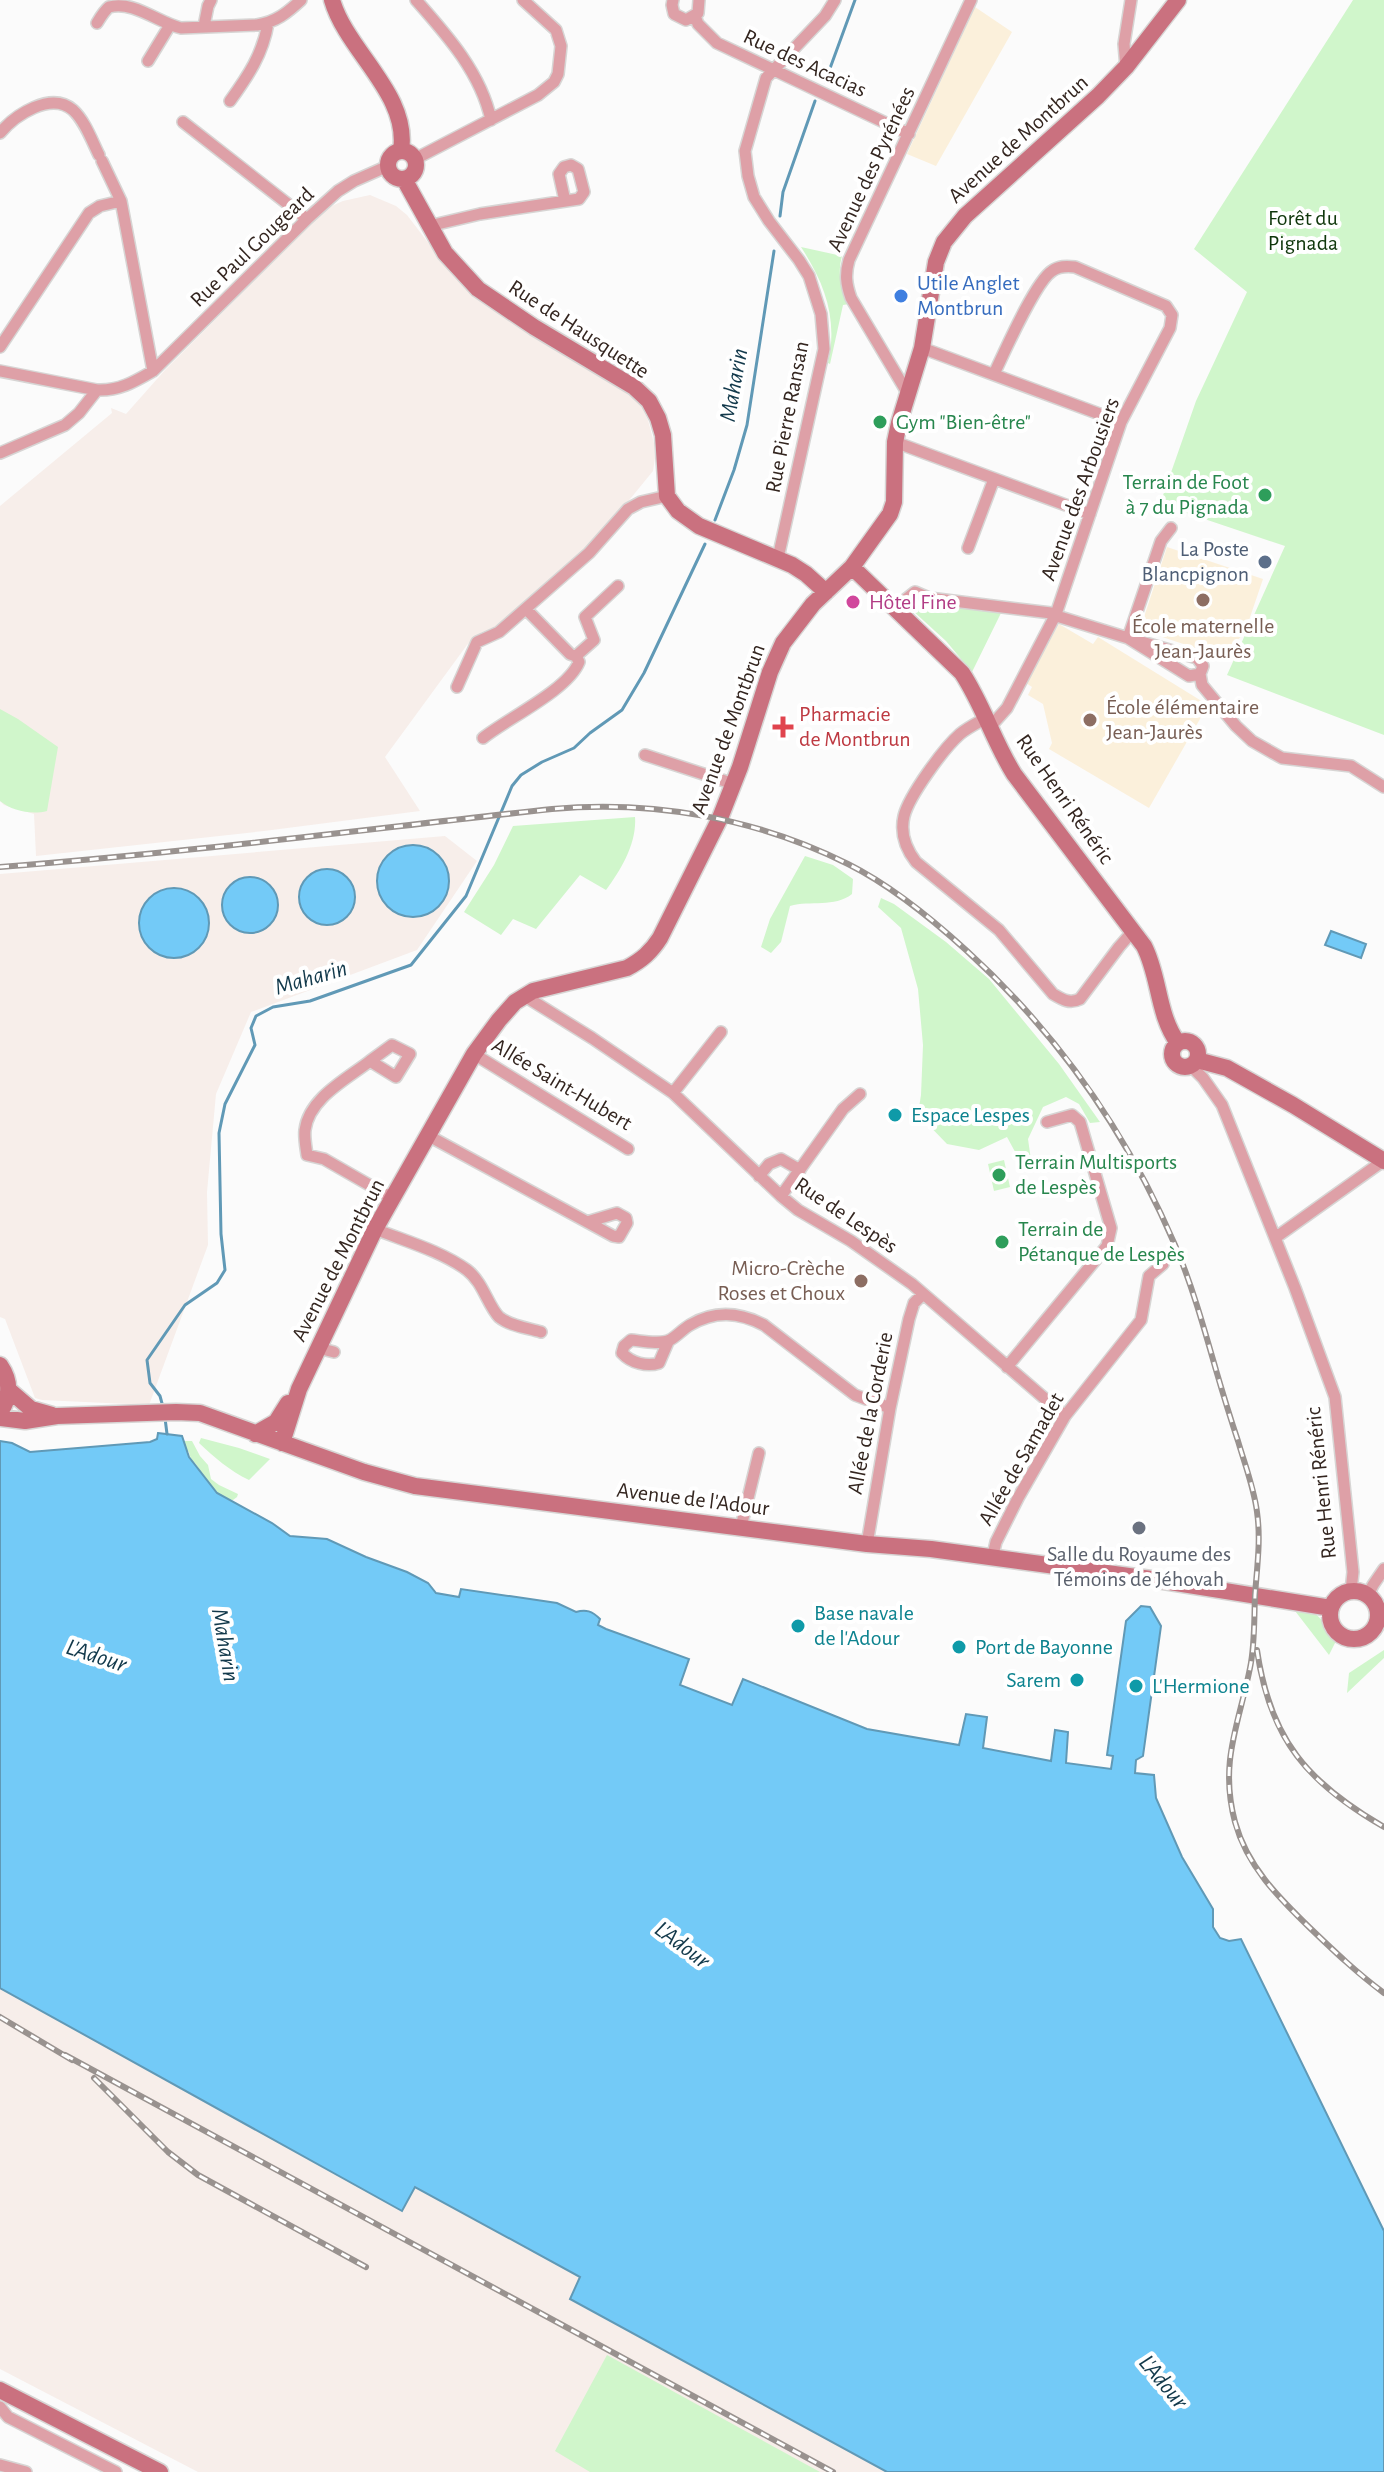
<svg xmlns="http://www.w3.org/2000/svg" width="1384" height="2472" font-family="'Alegreya Sans',sans-serif">
<style>
.built{fill:#f7eeea}
.education{fill:#fbf0db}
.green{fill:#d0f6cb}
.water{fill:#73caf7;stroke:#6099b6;stroke-width:2}
.lines{fill:none;stroke-linecap:round;stroke-linejoin:round}
.stream{stroke:#6099b6;stroke-width:3}
.street-casing{stroke:#d7d5d4;stroke-width:14}
.secondary-casing{stroke:#d7d5d4;stroke-width:19}
.street{stroke:#dea0a7;stroke-width:11}
.secondary{stroke:#ca717f;stroke-width:16}
.rail-casing{stroke:#99928f;stroke-width:6}
.rail{stroke:#fff;stroke-width:3;stroke-dasharray:9;stroke-linecap:butt}
.shop-dot{fill:#3f7fe0;stroke:#fff;stroke-width:3}
.leisure-dot{fill:#2e9e5b;stroke:#fff;stroke-width:3}
.service-dot{fill:#5c6f8a;stroke:#fff;stroke-width:3}
.education-dot{fill:#8d6e63;stroke:#fff;stroke-width:3}
.hotel-dot{fill:#d1479c;stroke:#fff;stroke-width:3}
.health-dot{fill:#e0444e;stroke:#fff;stroke-width:3}
.culture-dot{fill:#0f9aa8;stroke:#fff;stroke-width:3}
.worship-dot{fill:#6b7280;stroke:#fff;stroke-width:3}
.labels{text-anchor:middle;dominant-baseline:central;stroke-width:8;stroke-linejoin:round;paint-order:stroke}
.street-label{font-size:22px;fill:#342620;stroke:#fff}
.park-label{font-size:22px;fill:#0f360b;stroke:#fff}
.shop-label{font-size:22px;fill:#366cbe;stroke:#fff;text-anchor:start}
.leisure-label{font-size:22px;fill:#27864d;stroke:#fff;text-anchor:start}
.service-label{font-size:22px;fill:#4e5e75;stroke:#fff;text-anchor:end}
.hotel-label{font-size:22px;fill:#b23c85;stroke:#fff;text-anchor:start}
.education-label{font-size:22px;fill:#785e54;stroke:#fff}
.health-label{font-size:22px;fill:#be3a42;stroke:#fff;text-anchor:start}
.culture-label{font-size:22px;fill:#0d838f;stroke:#fff;text-anchor:start}
.worship-label{font-size:22px;fill:#5b616d;stroke:#fff}
.water-label{font-size:24px;font-style:italic;fill:#12394b;stroke:#fff}
</style>
<rect width="100%" height="100%" fill="#fbfbfb"/>
<path class="built" d="M370,195L396,206L407,215L446,266L477,298L622,390L640,404L648,420L654,443L655,458L653,471L586,553L497,626L482,632L467,645L385,757L420,811L264,831L36,856L34,814L4,805L0,801V506L112,413L111,408L126,414L165,370L327,208L343,201Z
M445,836L477,861L417,950L251,1012L216,1094L207,1192L208,1245L149,1405L42,1400L35,1398L5,1319L0,1317V874Z
M0,1988L402,2210L414,2186L580,2277L570,2300L887,2472H198L0,2369Z"/>
<path class="education" d="M975,7L1012,32L936,166L907,154Z
M1167,547L1263,579L1245,632L1223,657L1147,632L1150,622L1143,620Z
M1059,624L1093,644L1098,637L1208,705L1149,808L1049,749L1052,743L1043,704L1028,695L1032,687L1026,683Z"/>
<path class="green" d="M1353,0H1384V735L1227,675L1285,546L1160,504L1196,401L1247,292L1194,249Z
M801,247L842,256C837,275 841,287 849,304L843,305L830,364L828,363C838,319 825,284 801,247Z
M924,600L1002,611L972,672L946,641L913,611Z
M0,709L18,719L58,747L47,811C32,815 12,811 0,801Z
M635,817C637,843 621,870 606,890L580,875L536,929L513,919L501,935L464,912L494,865L513,826Z
M805,856L833,865L853,879L852,894C834,908 811,900 790,906L781,942L771,953L761,947L770,919Z
M881,898L894,904L946,942L989,979L1059,1064L1100,1122L1090,1123L1079,1104L1066,1097L1043,1107L1028,1139L1031,1160L1025,1170L1007,1137L979,1150L947,1144L918,1114L921,1095L923,1045L918,989L901,928L878,907Z
M1004,1160L1010,1187L994,1191L988,1164Z
M201,1438L239,1448L270,1459L249,1480C230,1471 214,1457 199,1443Z
M183,1441H192L200,1456L208,1465L211,1479L219,1485L238,1494L237,1497L233,1500C216,1499 207,1482 199,1469C195,1461 190,1461 189,1452L185,1450Z
M1292,1607C1326,1613 1316,1618 1337,1639L1329,1655Z
M1384,1650V1658L1347,1693L1349,1673Z
M607,2355L820,2472H590L555,2451Z"/>
<path class="water" d="M377 881a36 36 0 1 1 72 0a36 36 0 1 1-72 0Z
M299 897a28 28 0 1 1 56 0a28 28 0 1 1-56 0Z
M222 905a28 28 0 1 1 56 0a28 28 0 1 1-56 0Z
M139 923a35 35 0 1 1 70 0a35 35 0 1 1-70 0Z
M1331,931L1366,944L1361,958L1325,945Z
M158,1433L182,1436L189,1457L217,1493L272,1523L290,1536L327,1539L366,1557L407,1572L428,1583L436,1593L459,1597L461,1589L557,1603L576,1612C586,1609 592,1611 600,1619L598,1625L606,1629L689,1659L680,1685L732,1705L743,1679L867,1729L959,1745L966,1714L987,1717L983,1748L1051,1761L1055,1730L1068,1732L1066,1763L1111,1769L1113,1756L1107,1755L1126,1621L1141,1606L1150,1607L1161,1626L1143,1756L1136,1760L1135,1773L1154,1775L1156,1798L1182,1857L1213,1909V1927L1220,1938L1229,1941L1241,1939L1384,2231V2472H887L570,2299L580,2277L415,2187L402,2211L0,1988V1441L12,1443L30,1452L150,1442L157,1439Z"/>
<g class="lines">
<path class="stream" d="M825,82L855,0
M780,216L783,192L815,101
M715,520L734,470L747,425L774,251
M163,1407L160,1396L150,1383L147,1360L185,1305L217,1283L225,1270L221,1234L219,1133L225,1104L255,1045L251,1028L256,1016L273,1007L310,1001L411,965L466,896L512,786L521,775L542,762L574,748L590,733L622,710L644,673L705,544
M165,1418L167,1434"/>
<g class="street-casing">
<path id="street" d="M416,0C447,35 481,73 491,120
M673,0L672,5L674,14L686,20L698,13L699,0
M695,16L698,24L717,43L909,134
M97,23C100,18 104,11 109,7C133,0 159,23 181,28L257,25C276,22 287,13 301,0
M204,26L208,6L211,0
M148,61L170,25
M1126,67L1124,44L1131,0
M230,101C248,76 263,54 268,23
M183,122L307,219
M0,133C15,115 51,91 73,110C85,121 92,141 99,155
M415,159L538,95L554,82L558,74L561,46L556,30L523,0
M102,161L121,201L153,371
M429,226L480,214L579,199L584,192L578,169L571,165L564,167L559,174L565,201
M0,347L89,213L100,206L121,201
M922,348L1121,422
M0,371L97,390C119,391 134,382 153,371L307,219L338,191L354,181L388,166
M908,394L851,298C846,284 845,274 849,260L971,0
M895,442L1090,514
M0,453L65,425L79,413L97,390
M968,548L994,479
M778,558L824,349L821,314L809,276L799,260L769,221L754,197L748,176L745,151L766,78L825,16L835,0
M896,607L915,592L929,598L1051,613L1060,617L1128,638L1161,541L1171,528
M576,656L594,640L585,617L618,586
M1200,674L1189,676L1128,638L1197,658L1203,666L1200,674L1202,685L1236,726L1252,741L1282,758L1351,766L1384,787
M457,687L477,642L499,632L589,553L628,509L641,502L667,496
M986,718C977,723 967,728 960,734C943,749 909,796 904,816C900,833 906,849 916,862L999,930L1053,994C1063,1000 1070,1004 1080,999L1119,947L1133,931
M990,727L1007,708L1056,614L1121,422L1170,328L1172,315L1166,306L1075,267C1066,266 1059,266 1052,271C1035,282 1004,353 994,374
M483,738C508,718 568,690 579,662L576,656L570,654L526,609
M645,755L734,784
M526,994L531,1000L592,1038L673,1093L781,1196L798,1210L851,1241L912,1284L1065,1416
M474,1054L628,1149
M370,1061L392,1045L410,1054L396,1077L370,1061C347,1079 309,1098 305,1130C304,1138 306,1147 307,1155L324,1159L392,1198
M1191,1066L1203,1078L1222,1105L1295,1288L1335,1397L1353,1572L1351,1591
M673,1093L721,1032
M427,1135L613,1236L619,1237L627,1223L626,1218L617,1213L587,1222
M759,1176L769,1164L781,1159L800,1170
M781,1196L843,1109L860,1094
M375,1229C405,1241 441,1251 467,1270C483,1282 488,1306 499,1317C510,1326 528,1328 541,1332
M1275,1238L1383,1161
M668,1342L659,1363C647,1367 631,1363 622,1353L624,1346L631,1340C642,1341 660,1345 670,1340C677,1336 683,1329 690,1325C715,1310 739,1312 764,1325L855,1395L890,1408
M318,1348L334,1352
M1007,1367L1107,1246L1111,1228L1080,1122L1072,1115L1047,1122
M741,1527L759,1453
M867,1544L890,1408L909,1319L914,1303L923,1294
M992,1559L996,1542L1018,1498L1065,1416L1141,1320L1149,1276L1163,1264
M1368,1595L1373,1585L1384,1569
M0,2407L8,2417L116,2472
M0,2465L26,2472"/>
</g>
<g class="secondary-casing">
<path id="secondary" d="M332,0C347,52 410,94 401,151
M388 165a14 14 0 1 1 28 0a14 14 0 1 1-28 0Z
M404,179L445,253L478,289L534,327L634,387L649,401L658,418L663,435L667,496L678,511L699,526L792,565L806,574L826,592
M852,567L962,673C983,705 994,742 1014,774L1144,946C1160,977 1157,1014 1178,1043
M1172 1054a13 13 0 1 1 26 0a13 13 0 1 1-26 0Z
M1197,1060L1227,1068L1293,1105L1384,1161
M0,1365C11,1381 11,1397 0,1412
M9,1390L31,1409L52,1415
M0,1418L25,1421L57,1416L176,1412L200,1413L364,1472L415,1486L867,1544L931,1549L1151,1579L1331,1608
M255,1434L276,1422L288,1403
M282,1443L299,1389L375,1229L474,1054L499,1020L515,1002L533,991L627,968C642,960 651,952 660,938L720,818L740,767L770,672L783,643L813,604L852,567L890,514L894,502L895,442L899,423L922,348L936,262L944,242L965,216L1098,96L1126,67L1178,0
M1330 1615a24 24 0 1 1 48 0a24 24 0 1 1-48 0Z
M0,2390L160,2472"/>
</g>
<use href="#street" class="street"/>
<use href="#secondary" class="secondary"/>
<g class="rail-casing">
<path id="rail" d="M0,867C184,853 368,829 552,809C654,800 756,818 848,864C892,886 931,918 967,951C1059,1035 1126,1131 1175,1245C1192,1285 1204,1328 1216,1370C1223,1394 1230,1417 1238,1441C1245,1465 1254,1488 1257,1512C1261,1540 1257,1567 1255,1595C1254,1619 1255,1644 1250,1668C1239,1724 1219,1762 1235,1822C1247,1866 1278,1897 1310,1928C1334,1951 1357,1973 1384,1993
M1257,1650C1270,1740 1308,1783 1384,1827
M0,2017L72,2060
M65,2055L833,2472
M94,2078L168,2152L198,2175L366,2267"/>
</g>
<use href="#rail" class="rail"/>
</g>
<circle class="shop-dot" cx="901" cy="296" r="8"/>
<g class="leisure-dot">
<circle cx="880" cy="422" r="8"/>
<circle cx="1265" cy="495" r="8"/>
<circle cx="999" cy="1175" r="8"/>
<circle cx="1002" cy="1242" r="8"/>
</g>
<circle class="service-dot" cx="1265" cy="562" r="8"/>
<g class="education-dot">
<circle cx="1203" cy="600" r="8"/>
<circle cx="1090" cy="720" r="8"/>
<circle cx="861" cy="1281" r="8"/>
</g>
<circle class="hotel-dot" cx="853" cy="602" r="8"/>
<path class="health-dot" d="M779 715h8v8h8v8h-8v8h-8v-8h-8v-8h8z"/>
<g class="culture-dot">
<circle cx="895" cy="1115" r="8"/>
<circle cx="798" cy="1626" r="8"/>
<circle cx="959" cy="1647" r="8"/>
<circle cx="1077" cy="1680" r="8"/>
<circle cx="1136" cy="1686" r="8"/>
</g>
<circle class="worship-dot" cx="1139" cy="1528" r="8"/>
<g class="labels">
<g class="street-label">
<text transform="translate(805 63) rotate(25)">Rue des Acacias</text>
<text transform="translate(1018 139) rotate(-42)">Avenue de Montbrun</text>
<text transform="translate(871 169) rotate(-65)">Avenue des Pyrénées</text>
<text transform="translate(252 247) rotate(-44)">Rue Paul Gougeard</text>
<text transform="translate(579 329) rotate(33)">Rue de Hausquette</text>
<text transform="translate(787 417) rotate(-79)">Rue Pierre Ransan</text>
<text transform="translate(1080 489) rotate(-70)">Avenue des Arbousiers</text>
<text transform="translate(728 729) rotate(-70)">Avenue de Montbrun</text>
<text transform="translate(1065 799) rotate(55)">Rue Henri Rénéric</text>
<text transform="translate(562 1084) rotate(31)">Allée Saint-Hubert</text>
<text transform="translate(846 1215) rotate(34)">Rue de Lespès</text>
<text transform="translate(338 1260) rotate(-63)">Avenue de Montbrun</text>
<text transform="translate(870 1413) rotate(-79)">Allée de la Corderie</text>
<text transform="translate(1021 1459) rotate(-60)">Allée de Samadet</text>
<text transform="translate(1321 1483) rotate(-96)">Rue Henri Rénéric</text>
<text transform="translate(693 1499) rotate(7)">Avenue de l'Adour</text>
</g>
<g class="park-label">
<text x="1303" y="218">Forêt du<tspan x="1303" dy="25">Pignada</tspan></text>
</g>
<g class="shop-label">
<text x="917" y="283">Utile Anglet<tspan x="917" dy="25">Montbrun</tspan></text>
</g>
<g class="leisure-label">
<text x="896" y="422">Gym "Bien-être"</text>
<text x="1249" y="482" text-anchor="end">Terrain de Foot<tspan x="1249" dy="25">à 7 du Pignada</tspan></text>
<text x="1015" y="1162">Terrain Multisports<tspan x="1015" dy="25">de Lespès</tspan></text>
<text x="1018" y="1229">Terrain de<tspan x="1018" dy="25">Pétanque de Lespès</tspan></text>
</g>
<g class="service-label">
<text x="1249" y="549">La Poste<tspan x="1249" dy="25">Blancpignon</tspan></text>
</g>
<g class="hotel-label">
<text x="869" y="602">Hôtel Fine</text>
</g>
<g class="education-label">
<text x="1203" y="626">École maternelle<tspan x="1203" dy="25">Jean-Jaurès</tspan></text>
<text x="1106" y="707" text-anchor="start">École élémentaire<tspan x="1106" dy="25">Jean-Jaurès</tspan></text>
<text x="845" y="1268" text-anchor="end">Micro-Crèche<tspan x="845" dy="25">Roses et Choux</tspan></text>
</g>
<g class="health-label">
<text x="799" y="714">Pharmacie<tspan x="799" dy="25">de Montbrun</tspan></text>
</g>
<g class="culture-label">
<text x="911" y="1115">Espace Lespes</text>
<text x="814" y="1613">Base navale<tspan x="814" dy="25">de l'Adour</tspan></text>
<text x="975" y="1647">Port de Bayonne</text>
<text x="1061" y="1680" text-anchor="end">Sarem</text>
<text x="1152" y="1686">L'Hermione</text>
</g>
<g class="worship-label">
<text x="1139" y="1554">Salle du Royaume des<tspan x="1139" dy="25">Témoins de Jéhovah</tspan></text>
</g>
<g class="water-label">
<text transform="translate(734 385) rotate(-80)">Maharin</text>
<text transform="translate(311 978) rotate(-16)">Maharin</text>
<text transform="translate(225 1645) rotate(80)">Maharin</text>
<text transform="translate(96 1656) rotate(18)">L'Adour</text>
<text transform="translate(682 1945) rotate(37)">L'Adour</text>
<text transform="translate(1163 2382) rotate(50)">L'Adour</text>
</g>
</g>
</svg>
